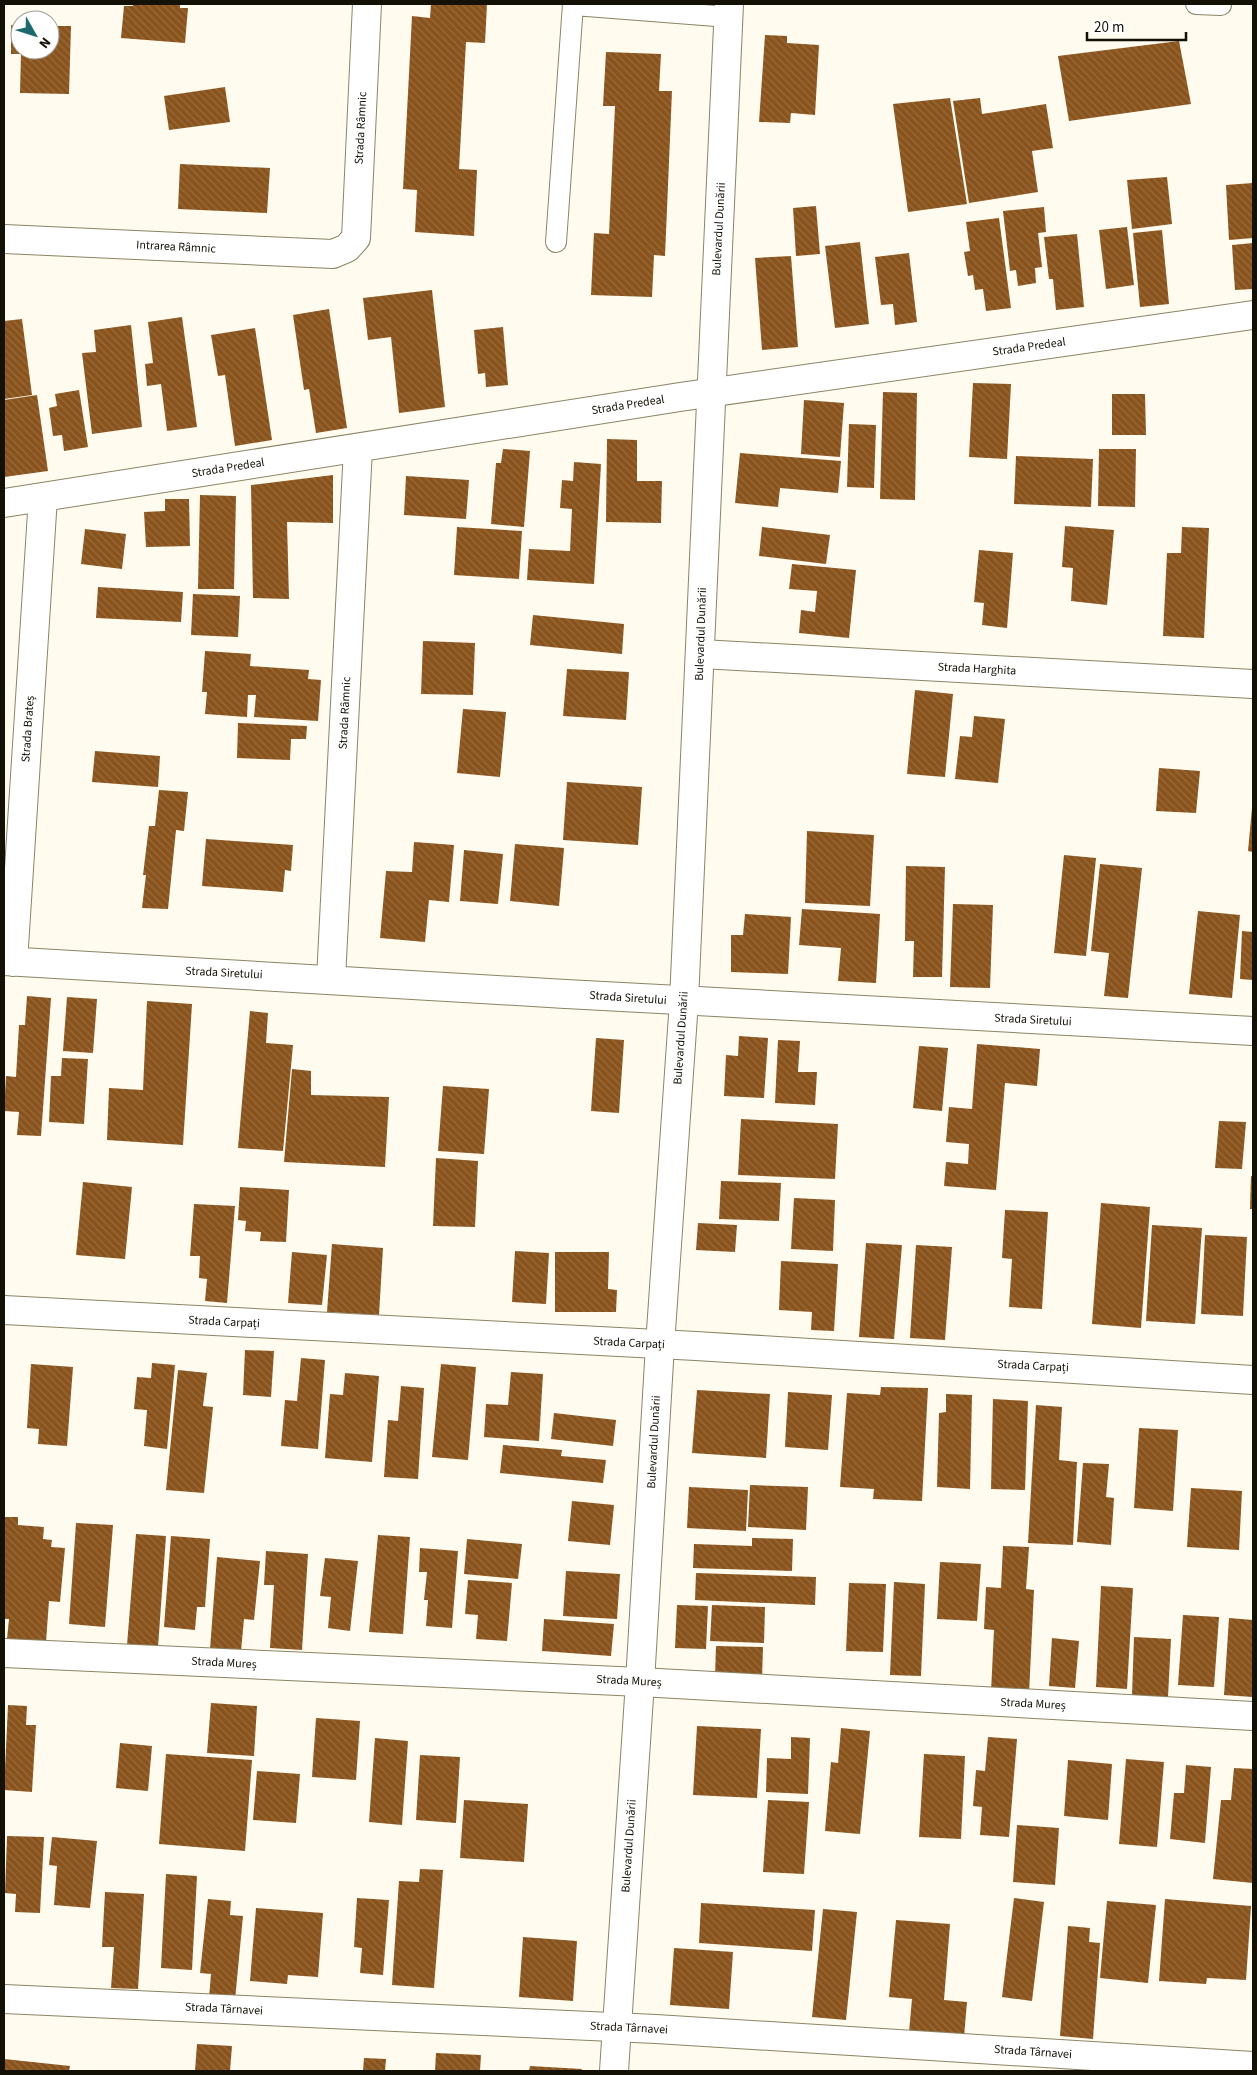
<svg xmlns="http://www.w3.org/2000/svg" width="1257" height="2075" font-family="'Source Sans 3',sans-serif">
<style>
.building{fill:url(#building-back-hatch)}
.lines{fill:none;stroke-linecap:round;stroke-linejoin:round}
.service-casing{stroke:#8c8466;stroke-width:22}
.minor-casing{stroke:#8c8466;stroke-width:30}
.tertiary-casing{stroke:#8c8466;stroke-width:30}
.service{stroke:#fff;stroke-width:20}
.minor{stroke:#fff;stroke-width:28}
.tertiary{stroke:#fff;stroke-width:28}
.labels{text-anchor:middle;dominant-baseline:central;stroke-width:4;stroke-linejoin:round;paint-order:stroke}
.street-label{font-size:12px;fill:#131005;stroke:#fff}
</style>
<defs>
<pattern id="building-back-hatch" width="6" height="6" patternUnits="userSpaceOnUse" patternTransform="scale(1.25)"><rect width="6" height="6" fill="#8a531b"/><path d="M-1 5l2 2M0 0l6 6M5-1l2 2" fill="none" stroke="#966c41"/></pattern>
</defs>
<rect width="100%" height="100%" fill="#fffbee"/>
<path class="building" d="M133,4H180V8H188L185,43L121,38L124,6H133Z
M431,4H487L485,43L466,42L459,169L477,170L474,236L415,232L417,190L403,189L412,16L430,18Z
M11,25L20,26V50H50V26H71L69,94L20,93L21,54H11Z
M765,35L787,36V43L819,45L815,115L791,113L790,123L759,122Z
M1179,41L1191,104L1069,121L1058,56Z
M606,52L661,54L659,91H672L665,256L654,255L652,297L591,295L594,233L609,234L615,106H603Z
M225,87L230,122L169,130L164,96Z
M950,98L967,204L908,212L893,104Z
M980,98L982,114L1046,104L1053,148L1032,151L1038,192L969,203L953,101Z
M180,164L270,168L267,213L178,209Z
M1167,177L1172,224L1132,229L1127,180Z
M1253,183V238L1229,240L1226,185Z
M816,206L820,254L796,256L793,208Z
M1044,207L1046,232L1038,233L1042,267L1035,268L1036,283L1018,286L1016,270L1010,271L1003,211Z
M999,218L1011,308L986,311L983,289L975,290L973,275L968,276L964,252L970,251L966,222Z
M1127,227L1134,285L1106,289L1099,230Z
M1162,230L1169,304L1140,307L1133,233Z
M1077,234L1084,307L1056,310L1053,279H1049L1044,237Z
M860,242L869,324L835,328L825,246Z
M1253,243V289L1235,290L1232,245Z
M909,253L917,322L895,325L893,304L881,305L875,257Z
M791,256L798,347L762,350L755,258Z
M432,290L445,407L399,413L391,337L368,340L363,298Z
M329,309L347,428L316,433L309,389L304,390L293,315Z
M182,317L197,427L167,431L161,384L147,386L145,364L153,363L148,322Z
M22,319L32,395L4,399V321Z
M131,325L142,427L92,434L82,353L96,352L94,330Z
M503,327L508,385L486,387L485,373L478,374L474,330Z
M255,328L272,440L235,446L225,375L218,376L211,335Z
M973,383L1011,384L1007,459L969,457Z
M79,390L88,447L64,451L62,435L53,436L49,408L57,406L55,394Z
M883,392L917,393L915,500L880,499Z
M1112,394H1145L1146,435H1112Z
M37,395L48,471L4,477V400Z
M804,400L844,403L840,457L801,454Z
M849,424L876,425L874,488L847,487Z
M607,439L637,440V481H662L661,523L606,522Z
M503,449L530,451L524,527L491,524L496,463H501Z
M1099,449H1136L1135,507L1098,506Z
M740,453L841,461L838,493L780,488L778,507L735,503Z
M1016,456L1093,459L1091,507L1014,504Z
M574,462L601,464L594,584L527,580L529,549L570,551L572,509L560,508L562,480L573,481Z
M333,475V523L287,522L289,599L253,598L251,485Z
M406,476L469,480L466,519L404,515Z
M200,495L236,496L234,589H198Z
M165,499H189L190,546L146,547L144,512L165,511Z
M1065,526L1114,530L1107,605L1071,601L1073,568L1062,567Z
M457,527L522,531L519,579L454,575Z
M762,527L830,535L826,564L759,556Z
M1182,527L1209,528L1204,638L1163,636L1167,553H1181Z
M85,529L126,534L122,569L81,564Z
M979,550L1013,553L1007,628L982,625L984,603L974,602Z
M792,564L856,570L849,638L799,633L801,610L815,612L817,591L789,589Z
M98,587L183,592L181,622L96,618Z
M193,594L240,596L238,637L191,635Z
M533,615L624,624L622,654L530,645Z
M423,641L475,643L473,695L421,694Z
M205,651L251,654L250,666L309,670L308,679L321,680L318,721L254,717L256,695H248L247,717L205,714L207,692H202Z
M567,669L629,672L626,720L563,716Z
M915,690L953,694L945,777L907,774Z
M463,709L506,712L500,777L457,773Z
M974,716L1005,719L998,783L955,779L960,736L972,737Z
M238,723L307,726L306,739H291L290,760L237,758Z
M95,751L160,756L158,787L92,782Z
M1159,768L1200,771L1196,813L1156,811Z
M567,782L642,787L638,845L563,840Z
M159,790L188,792L184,831L176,830L168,909L142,908L146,875H143L149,826H155Z
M1252,808H1253V852L1248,851Z
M807,831L874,835L870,906L805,903Z
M206,839L293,845L291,871L285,870L283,892L202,886Z
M414,842L454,845L449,902L429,900L425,942L380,938L386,871L412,872Z
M515,844L564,848L559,906L510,901Z
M464,850L503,854L498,904L460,901Z
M1064,855L1096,858L1086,956L1054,953Z
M1100,864L1142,868L1128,998L1104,996L1109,953L1091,951Z
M906,866L945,867L942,977H913L914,941H905Z
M953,904L993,905L990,988L950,987Z
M802,909L880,914L876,983L838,981L841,948L799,945Z
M1198,911L1240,915L1232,998L1189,994Z
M745,914L791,917L788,974L731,972V935H743Z
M1242,931L1253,932V980L1240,979Z
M27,996L51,998L41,1136L17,1135L19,1112L4,1111L6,1076L16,1077L19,1025H25Z
M67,997L97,999L93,1053L63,1051Z
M147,1001L192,1004L183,1145L107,1140L109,1088L143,1090Z
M250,1011L268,1013L266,1043L293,1045L283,1151L238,1148Z
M739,1036L768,1038L764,1098L724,1096L726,1055L738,1056Z
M596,1038L624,1040L619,1113L591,1111Z
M778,1040L800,1041L798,1072H817L815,1105L775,1103Z
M977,1044L1040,1049L1037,1086L1005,1083L996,1190L944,1186L946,1162L968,1164L969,1144L946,1142L949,1107L972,1109Z
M919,1046L948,1048L942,1111L913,1108Z
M62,1058L88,1059L84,1124L49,1122L51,1076H61Z
M292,1069L311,1071V1095L389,1097L385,1167L284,1162Z
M443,1086L489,1089L484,1154L438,1151Z
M741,1119L838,1124L835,1179L738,1175Z
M1219,1121L1246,1122L1242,1169L1215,1168Z
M436,1158L478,1161L475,1227L433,1226Z
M1251,1176H1253V1209H1250Z
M721,1181L781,1183L779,1221L719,1219Z
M83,1182L132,1187L125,1259L76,1255Z
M240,1187L289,1190L286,1242L260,1241L261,1232L245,1231L246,1221L238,1220Z
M794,1198L835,1200L833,1251L791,1249Z
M1101,1203L1150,1207L1141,1328L1092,1324Z
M194,1204L235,1206L227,1303L205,1301L207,1279L199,1278L200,1256H190Z
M1005,1210L1048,1212L1042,1309L1009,1307L1012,1259L1002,1258Z
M698,1223L737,1225L735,1252L696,1250Z
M1152,1225L1202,1228L1195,1324L1146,1321Z
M1205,1235L1247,1237L1243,1316L1201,1314Z
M866,1243L902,1245L894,1339L859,1337Z
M332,1244L383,1248L379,1315L327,1312Z
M916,1245L952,1247L945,1340L910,1338Z
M515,1251L549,1253L546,1304L512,1302Z
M292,1252L327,1255L322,1305L288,1303Z
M555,1252H609L608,1289L617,1290L616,1312H555Z
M781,1261L838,1264L834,1331L811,1330L812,1312L779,1310Z
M245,1350L274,1351L271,1397L243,1395Z
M301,1358L325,1360L318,1449L281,1446L285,1400L297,1401Z
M152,1363L175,1365L167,1449L144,1446L147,1410L134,1409L137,1377L151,1378Z
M31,1364L73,1367L67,1446L38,1444L39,1429L27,1428Z
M441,1364L476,1367L468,1460L432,1457Z
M178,1370L207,1373L203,1406L213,1407L204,1493L166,1490Z
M511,1372L543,1374L539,1441L484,1437L486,1404L508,1405Z
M345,1373L379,1376L372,1462L325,1458L330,1394L343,1395Z
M401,1386L424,1388L418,1479L384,1477L388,1420L398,1421Z
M881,1387L928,1388L922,1501L873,1499L874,1489L840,1487L847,1393L880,1395Z
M697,1390L770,1394L766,1458L692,1453Z
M788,1392L832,1395L828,1450L785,1447Z
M946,1394L972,1395L970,1489L937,1487L939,1413L946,1412Z
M993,1399L1028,1401L1025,1490L991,1489Z
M1036,1405L1062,1407L1059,1460L1077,1462L1073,1545L1028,1543Z
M554,1413L616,1420L613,1446L551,1439Z
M1139,1428L1178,1430L1173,1511L1134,1508Z
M503,1445L562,1450L561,1456L606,1460L603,1483L500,1473Z
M1083,1463L1109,1464L1106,1497L1114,1498L1111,1545L1077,1542Z
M750,1485L808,1487L806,1530L748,1527Z
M689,1487L748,1490L746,1531L687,1528Z
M1191,1488L1242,1491L1239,1550L1187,1547Z
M572,1501L614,1505L610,1545L568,1541Z
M4,1517H18V1525L44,1527L43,1539L52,1540L51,1547L65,1548L60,1602L49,1601L46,1642L7,1639L9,1619H4Z
M76,1523L113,1525L105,1627L69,1624Z
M136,1534L166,1536L158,1647L127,1645Z
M378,1535L410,1537L403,1634L369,1632Z
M171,1536L210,1539L205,1607H197L195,1630L164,1627Z
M752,1538L793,1539L792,1571L693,1568L694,1544L752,1546Z
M467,1539L522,1544L518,1579L464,1574Z
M1003,1546L1029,1547L1026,1589L1034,1590L1029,1694L991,1692L994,1630L984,1629L986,1587L1001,1588Z
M420,1548L458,1551L452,1628L426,1626L428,1600H424L427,1572H419Z
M266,1551L308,1554L302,1650L270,1648L274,1585H264Z
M217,1557L260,1561L254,1620L244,1619L241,1651L210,1649Z
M325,1558L358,1561L350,1631L328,1628L331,1597L320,1596Z
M940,1562L981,1564L977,1621L937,1619Z
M566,1571L620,1574L617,1619L563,1616Z
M696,1573L816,1577L815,1605L695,1600Z
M468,1580L512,1583L507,1641L476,1639L478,1615L465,1614Z
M894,1582L925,1584L921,1676L890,1675Z
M849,1583L886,1584L883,1652L846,1651Z
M1101,1586L1133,1588L1127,1689L1096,1687Z
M677,1605L708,1606L706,1649L675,1648Z
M712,1605L765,1607L764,1643L710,1641Z
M1183,1615L1219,1617L1214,1687L1178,1685Z
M1229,1618L1253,1620V1697L1224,1695Z
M544,1619L614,1624L611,1656L542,1651Z
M1134,1637L1171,1639L1168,1697L1132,1695Z
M1052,1638L1079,1641L1075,1688L1049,1686Z
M716,1646L763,1647L762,1679L715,1677Z
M211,1703L257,1706L254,1756L207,1753Z
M8,1705L27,1706L26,1725H36L32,1792L4,1790Z
M316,1718L360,1721L356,1780L312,1777Z
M697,1726L761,1729L757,1798L693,1795Z
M841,1728L870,1731L860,1834L825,1831L831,1762L838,1763Z
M791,1737L810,1738L808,1794L766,1792L767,1758L791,1759Z
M988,1737L1017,1739L1009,1837L980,1835L982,1807L973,1806L976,1770L985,1771Z
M375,1738L408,1741L402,1825L369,1822Z
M120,1743L152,1746L148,1791L116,1788Z
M166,1754L252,1760L245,1851L159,1844Z
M924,1754L965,1756L961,1839L919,1837Z
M420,1755L460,1757L456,1823L416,1820Z
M1126,1759L1164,1762L1157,1847L1119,1844Z
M1068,1760L1112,1764L1108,1820L1064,1816Z
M1186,1765L1211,1767L1205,1843L1170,1839L1174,1793H1184Z
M1234,1768L1253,1769V1883L1213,1879L1221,1800H1231Z
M257,1771L300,1774L296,1823L253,1820Z
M464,1800L528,1804L524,1862L460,1858Z
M768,1800L809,1802L804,1874L763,1872Z
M1017,1825L1059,1828L1055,1885L1013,1882Z
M7,1836L44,1837L40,1913L15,1912L16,1894L5,1893Z
M52,1837L97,1841L90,1908L54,1905L57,1866L49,1865Z
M420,1869L443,1870L434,1988L392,1985L399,1881L419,1882Z
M166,1874L197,1876L192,1970L161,1968Z
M105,1892L144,1894L138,1989L111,1988L114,1947H102Z
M357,1898L389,1900L383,1975L360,1973L362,1948L354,1947Z
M1014,1898L1044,1902L1032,2001L1002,1997Z
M208,1899L231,1901L230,1915L243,1916L235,2000L209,1998L211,1974L200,1973Z
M1165,1899L1251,1906L1246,1980L1207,1978L1206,1984L1159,1981Z
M1107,1901L1156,1905L1148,1983L1100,1978Z
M701,1903L815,1910L812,1951L699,1943Z
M256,1908L323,1913L318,1977L288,1975L287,1984L250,1981Z
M823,1909L857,1912L846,2020L812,2017Z
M896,1920L950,1924L944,2000L967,2002L964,2037L909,2032L912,1999L889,1997Z
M1068,1926L1090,1928L1089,1942L1100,1943L1093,2039L1060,2036Z
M523,1937L577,1941L573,2001L519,1997Z
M674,1948L733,1952L729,2009L670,2005Z
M197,2044L232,2046L230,2071H195Z
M436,2053L481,2055L480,2071H435Z
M364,2058L386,2059L385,2071H363Z
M4,2059L70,2066L69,2071H4Z
M530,2066L582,2069L581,2071H529Z"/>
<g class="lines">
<g class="service-casing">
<path id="service" d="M1196,4L1221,5
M574,5L729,17
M556,242L573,4"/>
</g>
<g class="minor-casing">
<path id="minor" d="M4,239L333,254L347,248L356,238L367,4
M4,503L680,397L1253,315
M701,654L1253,684
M4,961C420,986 837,1010 1253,1031
M13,962L43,497
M331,979L358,448
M4,1310L696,1346L1253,1380
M4,1653L640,1682L1253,1716
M4,1999L656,2029L1253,2066"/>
</g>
<g class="tertiary-casing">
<path id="tertiary" d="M614,2071L640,1682L660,1345L684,1001L729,4"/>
</g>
<use href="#service" class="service"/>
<use href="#minor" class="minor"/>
<use href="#tertiary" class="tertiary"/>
</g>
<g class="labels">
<g class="street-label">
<text transform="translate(361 128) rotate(-87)">Strada Râmnic</text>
<text transform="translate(719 229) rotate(-87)">Bulevardul Dunării</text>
<text transform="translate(176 247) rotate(3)">Intrarea Râmnic</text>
<text transform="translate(1029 347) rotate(-8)">Strada Predeal</text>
<text transform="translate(628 405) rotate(-9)">Strada Predeal</text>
<text transform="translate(228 468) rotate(-9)">Strada Predeal</text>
<text transform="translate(701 634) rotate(-88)">Bulevardul Dunării</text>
<text transform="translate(977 669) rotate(3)">Strada Harghita</text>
<text transform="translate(345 713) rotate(-87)">Strada Râmnic</text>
<text transform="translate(28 729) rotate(-86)">Strada Brateș</text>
<text transform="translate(224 973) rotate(3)">Strada Siretului</text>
<text transform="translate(628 998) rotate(4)">Strada Siretului</text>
<text transform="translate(1033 1020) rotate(3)">Strada Siretului</text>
<text transform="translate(681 1038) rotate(-86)">Bulevardul Dunării</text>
<text transform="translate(224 1322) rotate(3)">Strada Carpați</text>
<text transform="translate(629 1343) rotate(3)">Strada Carpați</text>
<text transform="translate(1033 1366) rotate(3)">Strada Carpați</text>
<text transform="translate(654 1442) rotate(-87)">Bulevardul Dunării</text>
<text transform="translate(224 1663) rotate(3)">Strada Mureș</text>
<text transform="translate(629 1681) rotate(3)">Strada Mureș</text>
<text transform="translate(1033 1704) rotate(3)">Strada Mureș</text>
<text transform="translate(629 1846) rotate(-86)">Bulevardul Dunării</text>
<text transform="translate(224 2009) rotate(3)">Strada Târnavei</text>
<text transform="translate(629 2028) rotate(3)">Strada Târnavei</text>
<text transform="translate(1033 2052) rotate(4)">Strada Târnavei</text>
</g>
</g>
<rect width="1257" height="2075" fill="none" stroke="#131005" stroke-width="10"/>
<g transform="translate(35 35) rotate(129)"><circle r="24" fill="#ffffff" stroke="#a19f9b"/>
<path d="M0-4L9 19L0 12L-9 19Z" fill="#1d6970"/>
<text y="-8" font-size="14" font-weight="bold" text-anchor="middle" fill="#131005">N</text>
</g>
<path d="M1087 32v8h99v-8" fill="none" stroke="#131005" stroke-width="2.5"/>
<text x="1094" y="32" font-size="15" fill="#131005" stroke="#ffffff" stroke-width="4" paint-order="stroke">20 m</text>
</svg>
